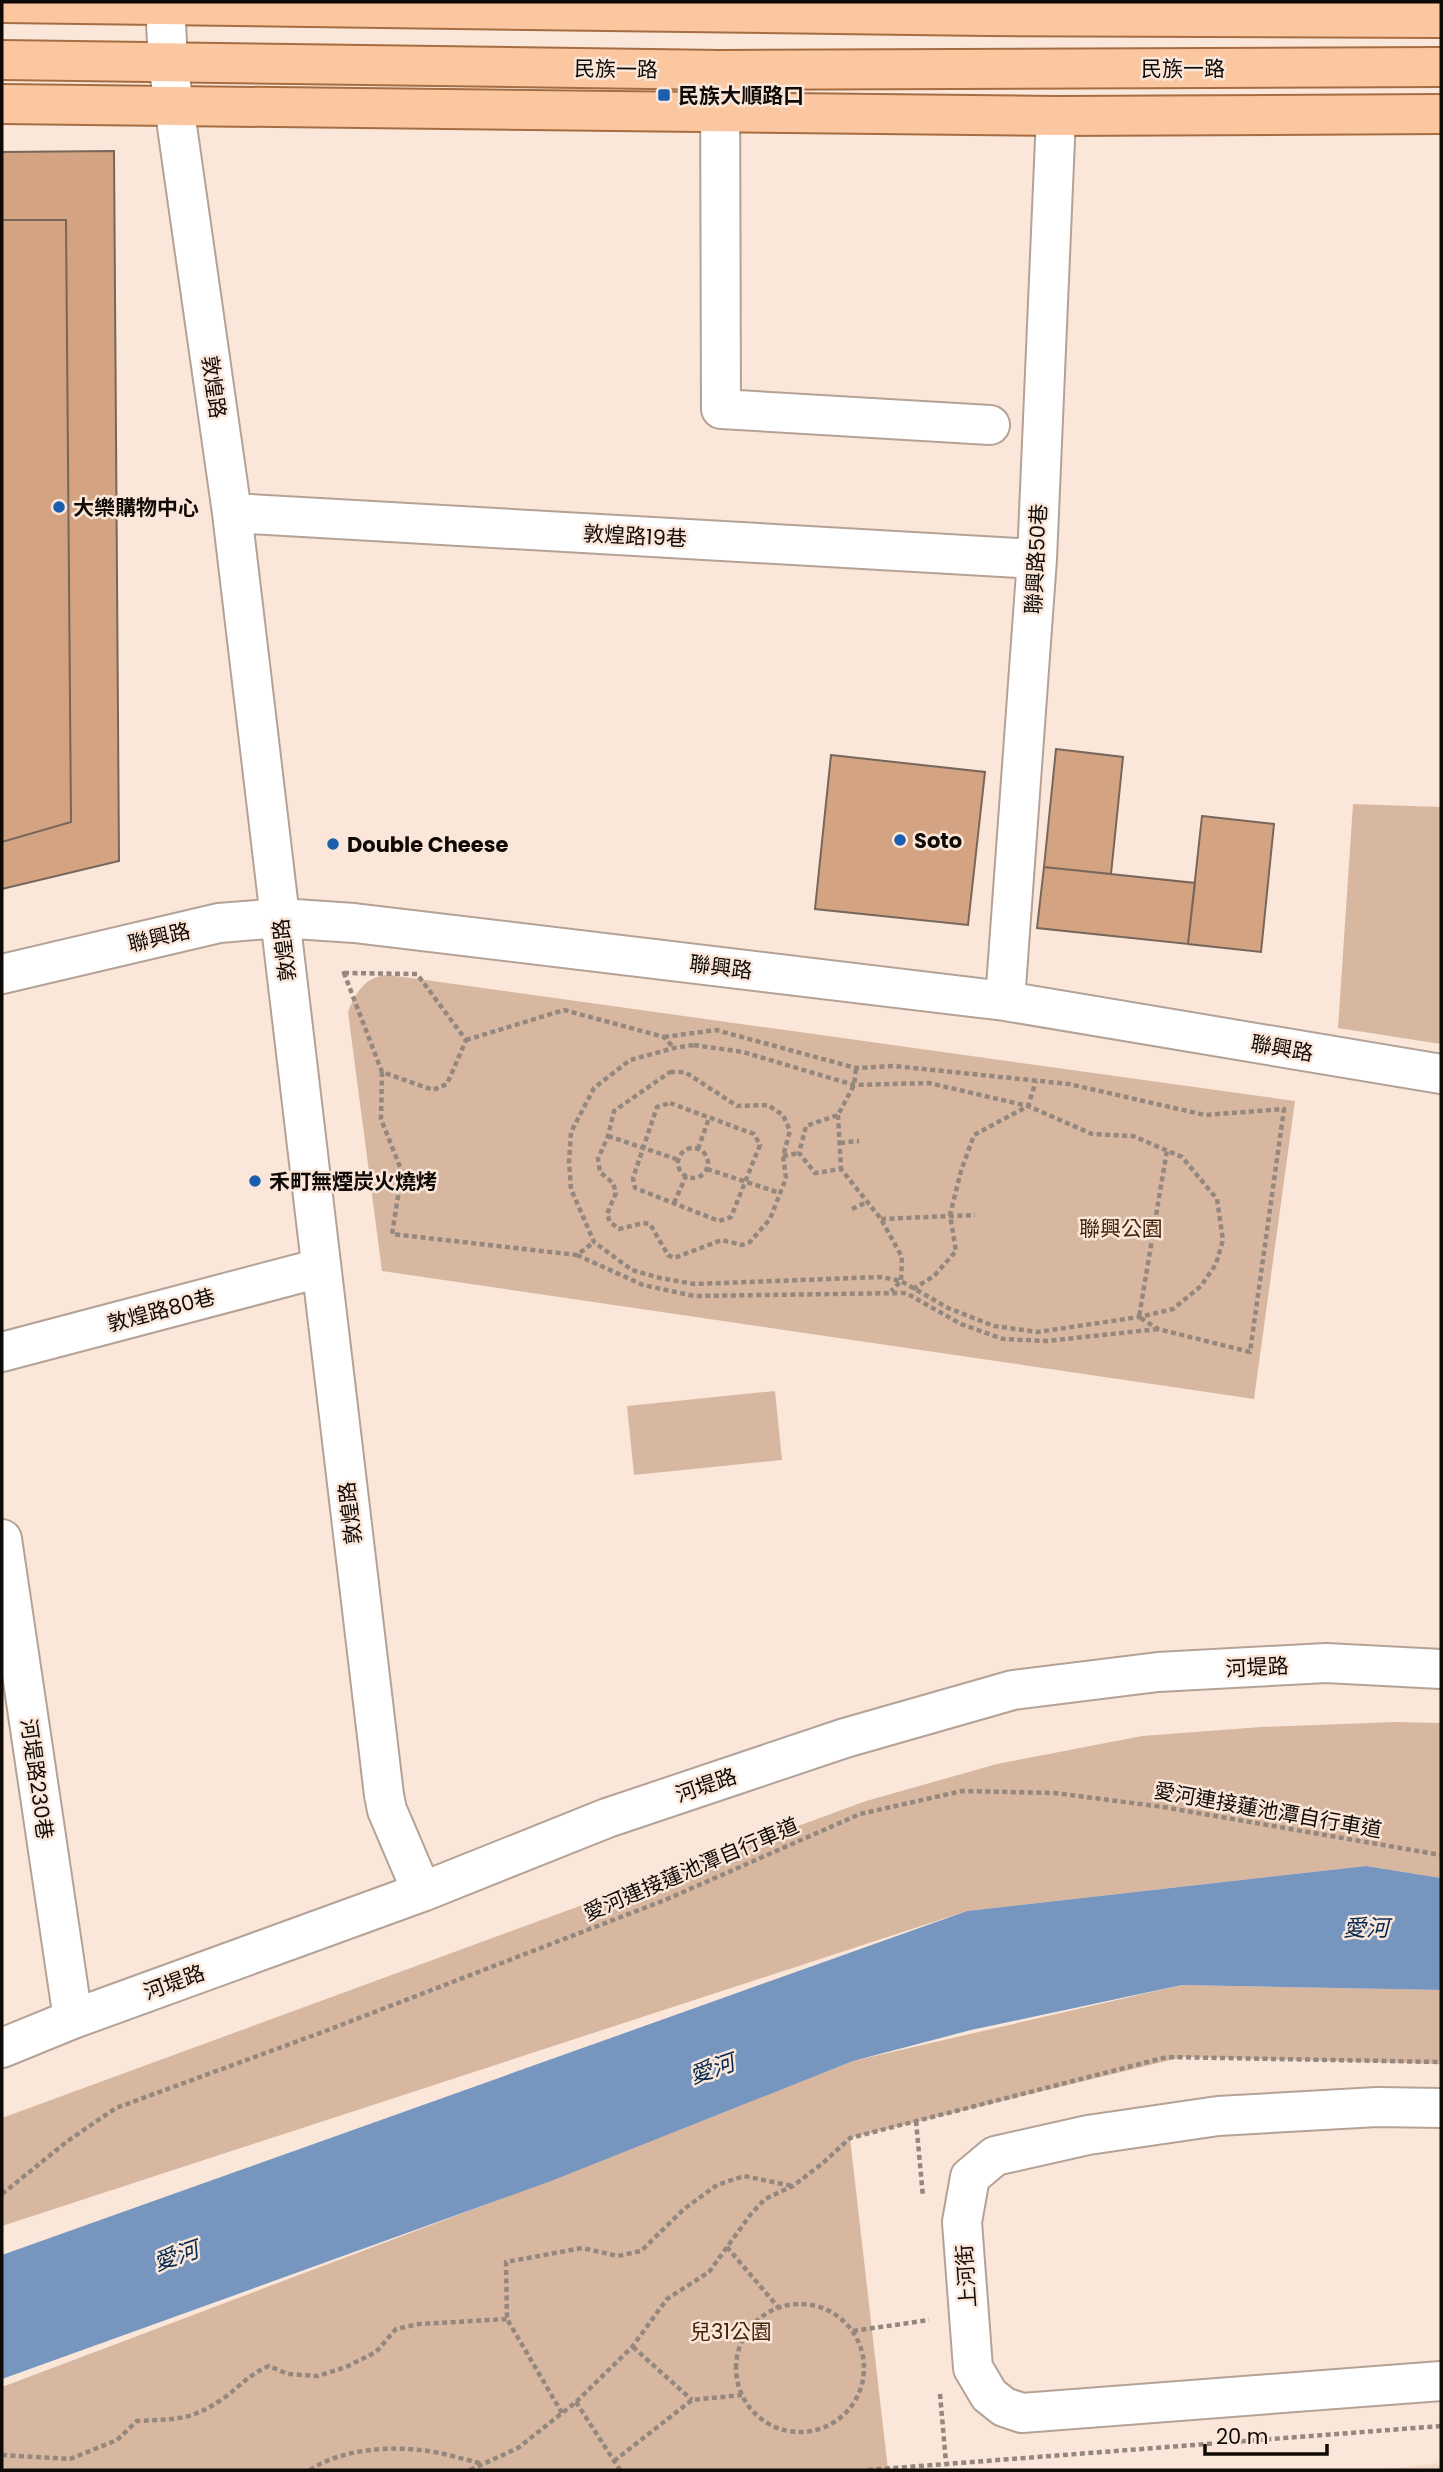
<svg xmlns="http://www.w3.org/2000/svg" width="1443" height="2472" font-family="Poppins,'Noto Sans TC',sans-serif">
<style>
.built{fill:#f3dac8}
.green{fill:#d8b7a0}
.water{fill:#7696c0}
.building{fill:#d4a482;stroke:#76665b;stroke-width:2}
.lines{fill:none;stroke-linecap:round;stroke-linejoin:round}
.minor-casing{stroke:#b4a296;stroke-width:42}
.major-casing{stroke:#a66d42;stroke-width:42}
.path{stroke:#94877e;stroke-width:4.5;stroke-dasharray:5 3.5;stroke-linecap:butt}
.minor{stroke:#fff;stroke-width:38}
.major{stroke:#fac7a1;stroke-width:38}
.poi-dot{fill:#1a5eaf;stroke:#fae7da;stroke-width:2.5}
.labels{text-anchor:middle;dominant-baseline:central;stroke-width:5;stroke-linejoin:round;paint-order:stroke}
.street-label{font-size:21px;fill:#100a06;stroke:#fae7da}
.poi-label{font-size:21px;font-weight:bold;fill:#100a06;stroke:#fae7da;text-anchor:start}
.park-label{font-size:21px;fill:#45250a;stroke:#fae7da}
.water-label{font-size:23px;font-style:italic;fill:#072951;stroke:#fae7da}
</style>
<rect width="100%" height="100%" fill="#fae7da"/>
<path class="built" d="M1441,2463V2470H1378L1397,2468Z"/>
<path class="green" d="M1353,804L1441,807V1044L1338,1028Z
M389,975L1295,1101L1254,1399L382,1271L348,1012C356,992 365,976 389,975Z
M775,1391L782,1460L634,1475L627,1406Z
M1395,1722L1441,1723V1878L1366,1866L967,1911L2,2226V2118L866,1801L997,1764L1142,1736L1261,1727Z
M1182,1985L1441,1990V2064L1183,2057L850,2138L888,2470H2V2387L495,2201L853,2061Z"/>
<path class="water" d="M1366,1866L1441,1878V1990L1182,1985L971,2030L853,2061L551,2181L2,2379V2255L967,1911Z"/>
<path class="building" d="M114,151L119,861L2,889V152Z
M2,220H66L71,822L2,842Z
M1056,749L1123,757L1111,874L1044,867Z
M831,755L985,772L968,925L815,909Z
M1202,816L1274,824L1261,952L1188,944Z
M1044,867L1195,883L1188,944L1037,928Z"/>
<g class="lines">
<g class="minor-casing">
<path id="minor" d="M165,2L168,63L232,513L384,1795L387,1810L422,1892
M720,70L721,409L990,425
M232,513L1037,559
M2,974L219,923L280,918L354,923L1005,1001L1441,1074
M1005,1001L1037,559L1056,116
M2,1352L320,1268
M2,1539L73,2019
M2,2048L73,2019L422,1892L607,1818L845,1738L1013,1690L1158,1672L1326,1663L1441,1669
M1441,2108L1377,2107L1218,2116L1088,2135L995,2156L970,2177L962,2222L973,2368L989,2395L1004,2407L1022,2413L1441,2381"/>
</g>
<g class="major-casing">
<path id="major" d="M2,3L987,16L1441,18
M2,60L720,70L1441,67
M2,104L1056,116L1441,114"/>
</g>
<path class="path" d="M344,973L417,974L466,1040L447,1084L433,1090L382,1072Z
M664,1037L716,1030L856,1068L894,1066L1069,1084L1205,1115L1284,1109L1250,1352L1158,1329L1139,1317L1167,1150
M466,1040L564,1010L664,1037L674,1048
M694,1045L743,1052L854,1085L929,1083L1028,1106L1092,1134L1133,1136L1182,1157L1217,1199L1223,1240L1216,1264L1201,1286L1173,1309L1139,1317L1038,1332L994,1326L948,1308L901,1281L881,1277L695,1284L660,1278L632,1270L594,1242L571,1189L569,1162L571,1132L594,1088L630,1060L674,1048Z
M856,1069L854,1085L838,1115L806,1126L799,1153L815,1173L841,1169L881,1219L902,1257L901,1281L891,1291
M382,1072L381,1119L402,1172L392,1234L577,1255L594,1242
M670,1072H685L737,1106L768,1105L783,1115L790,1131L783,1156L786,1178L770,1219L750,1242L742,1245L722,1240L674,1258L668,1255L650,1224L643,1223L619,1229L610,1222L607,1214L616,1193L613,1183L600,1172L598,1159L608,1136L614,1111Z
M670,1103L754,1134L760,1145L731,1217L719,1221L635,1188L633,1178L657,1107Z
M838,1115L841,1169
M608,1136L679,1160
M840,1143L859,1141
M678 1163a15 15 0 1 1 30 0a15 15 0 1 1-30 0Z
M698,1149L709,1118
M783,1156L799,1153
M707,1169L780,1193
M674,1203L686,1176
M852,1209L867,1202
M881,1219L975,1215
M577,1255L643,1285L694,1296L906,1293L961,1324L1003,1339L1047,1341L1158,1329
M913,1289L934,1276L956,1251L950,1215L961,1171L974,1135L1028,1106L1036,1081
M916,2121L923,2197
M2,2194L69,2140L116,2108L328,2030L665,1900L860,1814L962,1791L1055,1793L1163,1807L1441,1855
M727,2247L778,2307
M736 2368a64 64 0 1 1 128 0a64 64 0 1 1-128 0Z
M853,2331L929,2320
M633,2347L692,2400
M940,2394L946,2463
M576,2402L620,2470
M562,2413L507,2319L506,2262L582,2248L618,2256L641,2251L684,2209L717,2185L744,2176L792,2186
M2,2455L70,2459L117,2440L137,2421C175,2419 191,2421 224,2398C240,2386 251,2373 269,2366L288,2374L318,2376L346,2367L376,2352L396,2329L419,2324L507,2319
M614,2461L692,2400L742,2395
M310,2470C340,2450 385,2446 420,2450C441,2452 463,2459 483,2464
M470,2470L518,2448L576,2402L632,2347L667,2299L709,2272L751,2214L765,2199L793,2186L823,2163L850,2138L1167,2057L1441,2062
M868,2470L1441,2426"/>
<use href="#minor" class="minor"/>
<use href="#major" class="major"/>
</g>
<g class="poi-dot">
<rect x="657" y="88" width="14" height="14" rx="3.5"/>
<circle cx="59" cy="507" r="7"/>
<circle cx="900" cy="840" r="7"/>
<circle cx="333" cy="844" r="7"/>
<circle cx="255" cy="1181" r="7"/>
</g>
<g class="labels">
<g class="street-label">
<text x="1183" y="68">民族一路</text>
<text transform="translate(616 69) rotate(1)">民族一路</text>
<text transform="translate(214 387) rotate(82)">敦煌路</text>
<text transform="translate(635 536) rotate(3)">敦煌路19巷</text>
<text transform="translate(1036 559) rotate(-87)">聯興路50巷</text>
<text transform="translate(159 937) rotate(-13)">聯興路</text>
<text transform="translate(284 950) rotate(-97)">敦煌路</text>
<text transform="translate(721 967) rotate(7)">聯興路</text>
<text transform="translate(1282 1048) rotate(10)">聯興路</text>
<text transform="translate(161 1310) rotate(-15)">敦煌路80巷</text>
<text transform="translate(350 1513) rotate(-97)">敦煌路</text>
<text transform="translate(1257 1667) rotate(-3)">河堤路</text>
<text transform="translate(37 1779) rotate(82)">河堤路230巷</text>
<text transform="translate(706 1785) rotate(-19)">河堤路</text>
<text transform="translate(1268 1810) rotate(10)">愛河連接蓮池潭自行車道</text>
<text transform="translate(691 1869) rotate(-23)">愛河連接蓮池潭自行車道</text>
<text transform="translate(174 1982) rotate(-20)">河堤路</text>
<text transform="translate(966 2276) rotate(-94)">上河街</text>
</g>
<g class="poi-label">
<text x="678" y="95">民族大順路口</text>
<text x="73" y="507">大樂購物中心</text>
<text x="914" y="840">Soto</text>
<text x="347" y="844">Double Cheese</text>
<text x="269" y="1181">禾町無煙炭火燒烤</text>
</g>
<g class="park-label">
<text x="1121" y="1228">聯興公園</text>
<text x="731" y="2331">兒31公園</text>
</g>
<g class="water-label">
<text x="1366" y="1928">愛河</text>
<text transform="translate(712 2069) rotate(-19)">愛河</text>
<text transform="translate(176 2256) rotate(-19)">愛河</text>
</g>
</g>
<rect width="1443" height="2472" fill="none" stroke="#100a06" stroke-width="7"/>
<path d="M1205 2444v10h122v-10" fill="none" stroke="#100a06" stroke-width="3.5"/>
<text x="1216" y="2444" font-size="21" fill="#100a06" stroke="#fae7da" stroke-width="5" paint-order="stroke">20 m</text>
</svg>
